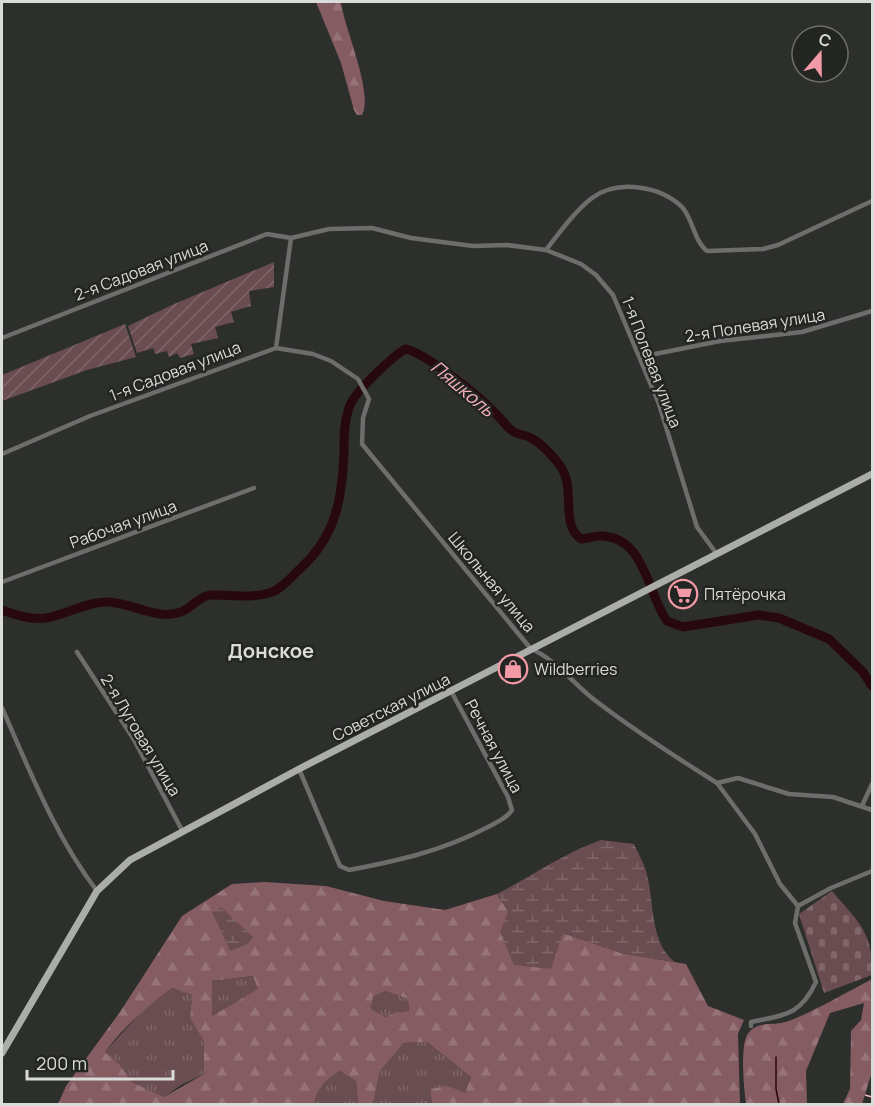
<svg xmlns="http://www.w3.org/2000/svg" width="874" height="1106" font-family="Manrope,sans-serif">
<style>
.grass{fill:url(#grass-tufts)}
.forest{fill:url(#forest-firs);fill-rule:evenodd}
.wetland{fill:url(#wetland-marsh)}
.cemetery{fill:url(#cemetery-stones)}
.garden{fill:url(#garden-furrows)}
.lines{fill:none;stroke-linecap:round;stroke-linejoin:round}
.stream{stroke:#28080f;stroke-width:1.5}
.river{stroke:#28080f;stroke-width:9}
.ferry{stroke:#fab3bc;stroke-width:1.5;stroke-dasharray:8 6;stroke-linecap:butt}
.street{stroke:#6d6e6c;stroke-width:4.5}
.primary{stroke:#abadaa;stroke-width:7}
.labels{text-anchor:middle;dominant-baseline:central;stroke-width:5;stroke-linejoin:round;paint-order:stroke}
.street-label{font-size:16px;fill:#dadcd9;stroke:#232522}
.poi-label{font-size:16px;fill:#dadcd9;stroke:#232522;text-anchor:start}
.water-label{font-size:18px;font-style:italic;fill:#fab3bc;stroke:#232522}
.quarter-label{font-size:20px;font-weight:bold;fill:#dadcd9;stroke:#232522}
</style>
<defs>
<pattern id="grass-tufts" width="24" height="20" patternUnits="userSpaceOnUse" patternTransform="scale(1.5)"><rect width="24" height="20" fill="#6a4d51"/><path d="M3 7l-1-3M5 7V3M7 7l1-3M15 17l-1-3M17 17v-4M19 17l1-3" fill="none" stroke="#7f6669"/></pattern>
<pattern id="forest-firs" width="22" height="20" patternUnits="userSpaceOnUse" patternTransform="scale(1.5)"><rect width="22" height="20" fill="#855c62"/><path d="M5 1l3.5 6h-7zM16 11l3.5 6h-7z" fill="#967378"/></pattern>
<pattern id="wetland-marsh" width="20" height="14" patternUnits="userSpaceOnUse" patternTransform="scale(1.5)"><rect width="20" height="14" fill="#6a4d51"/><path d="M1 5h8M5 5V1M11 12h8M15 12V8" fill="none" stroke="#7f6669"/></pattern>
<pattern id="cemetery-stones" width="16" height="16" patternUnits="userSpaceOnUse" patternTransform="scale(1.5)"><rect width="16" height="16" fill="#6a4d51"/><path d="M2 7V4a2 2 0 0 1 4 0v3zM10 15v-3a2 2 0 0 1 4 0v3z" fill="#7f6669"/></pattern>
<pattern id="garden-furrows" width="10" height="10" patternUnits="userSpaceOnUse" patternTransform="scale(1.5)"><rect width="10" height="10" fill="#6a4d51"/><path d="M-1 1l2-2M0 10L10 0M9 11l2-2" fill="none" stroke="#7f6669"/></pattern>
</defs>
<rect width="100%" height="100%" fill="#2c2f2c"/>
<path class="grass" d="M254,976L259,989L212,1016V981Z
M172,988L192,995L190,1018L204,1042V1074L181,1085L164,1097L132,1082L120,1065L105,1052L141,1012Z
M385,991L408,999L409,1011L395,1012L386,1017L371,1009L373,997Z
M427,1042L471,1077L465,1093L430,1089L432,1104H373L380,1071L404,1043Z
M340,1071L356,1081L358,1104H314C317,1089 326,1079 340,1071Z"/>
<path class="forest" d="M316,2H341C344,28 374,93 362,115H357L354,110L341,63Z
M265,882L326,886L384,901L445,910L497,894L508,911L563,933L621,953L686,964L708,1006L744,1020L738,1034L740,1104H432L430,1089L448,1086L465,1093L471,1077L427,1042L404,1043L380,1071L373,1104H358L356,1081L340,1071C326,1079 317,1089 314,1104H58L66,1086L120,1012L182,916L232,884ZM253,976L258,989L212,1016V981ZM172,988L192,995L190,1018L204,1042V1074L164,1097L132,1082L120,1065L105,1052C124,1026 147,1007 172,988ZM385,991L408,999L409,1011L395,1012L386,1017L371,1009L373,997Z
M872,979V1072L862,1104H843L850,1089L851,1031L861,1020L864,1003L830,1013L806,1071L807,1104H746C744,1089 740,1049 747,1035C757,1019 774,1027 789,1021C817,1010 845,993 872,979Z"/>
<path class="wetland" d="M601,840L634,844C639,855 646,867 648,879C654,906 651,944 675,962L621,953L563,933L551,969L514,965L500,932L508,911L497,894C532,876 564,853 601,840Z
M221,907L253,937L248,944L230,951L212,912Z"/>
<path class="cemetery" d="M832,891C859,923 873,931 872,975L824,993L799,914Z"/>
<path class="garden" d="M274,262V287L249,291L251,306L231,312L234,322L215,327L218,338L191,344L194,354L180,358L177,353L169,357L167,351L155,354L153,348L137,353L128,326L174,304Z
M125,324L136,357L87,370L2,401V375Z"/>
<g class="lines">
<path class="stream" d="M776,1057V1089L779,1104"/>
<path class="river" d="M2,610C15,615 32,620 46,618C70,614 92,598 116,603C138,606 161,621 183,611C192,607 200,596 210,595C230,594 249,599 269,593C281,590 292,576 301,568C336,535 342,500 344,453C344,437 344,418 351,403C358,389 391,358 405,349C424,352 479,396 494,412C501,418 506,427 514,432C519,435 526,435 531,438C542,444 554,457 561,467C576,490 560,525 581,539C587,539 593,536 599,536C645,535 647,593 667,621L683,627L758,615L779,618L829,639L863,672L872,686"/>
<path class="ferry" d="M865,1095L872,1097"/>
<path class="street" d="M546,250C559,233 575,211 592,198C618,179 660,186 682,207C693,219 694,241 707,251L763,249L778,245L872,201
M2,338L267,234L291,238L329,229L372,228L411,238L473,246L507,245L546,250L581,264L596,275L613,295L659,404L697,527L716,553
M276,348L291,238
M640,357L720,341L802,332L872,311
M2,454L90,416L276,348L313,354L331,361L358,379L369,399L363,418L362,444L531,649C554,658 572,682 592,698C632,729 674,756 717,783L738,778L789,794L833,797L872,810
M2,582L254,488
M77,652L133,738L183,832
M2,708C30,771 55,836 97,891
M299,769L337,859L340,866L349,870C397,861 442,851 486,828C495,823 506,819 512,810L508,797L451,691
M717,783L755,834L780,884L798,906L831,888L872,871
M862,806L872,784
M751,1026V1022C784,1015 800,1016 816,982L795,923L798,906"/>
<path class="primary" d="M2,1053L97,891L130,860L299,769L872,474"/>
</g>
<defs>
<g id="supermarket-ring" transform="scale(1.5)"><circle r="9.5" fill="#232522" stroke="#f39aa7" stroke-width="1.5"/><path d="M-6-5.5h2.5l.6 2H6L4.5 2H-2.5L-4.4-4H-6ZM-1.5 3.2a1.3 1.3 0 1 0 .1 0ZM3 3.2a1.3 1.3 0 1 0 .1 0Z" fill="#f39aa7"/></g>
<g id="shop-ring" transform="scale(1.5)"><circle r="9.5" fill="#232522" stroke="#f39aa7" stroke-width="1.5"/><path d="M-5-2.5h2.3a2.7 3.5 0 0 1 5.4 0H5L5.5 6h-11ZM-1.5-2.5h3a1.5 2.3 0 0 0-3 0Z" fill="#f39aa7"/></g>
</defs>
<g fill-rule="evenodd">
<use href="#supermarket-ring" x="683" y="594"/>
<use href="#shop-ring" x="513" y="669"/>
</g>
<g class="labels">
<g class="street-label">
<text transform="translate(141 270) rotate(-21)">2-я Садовая улица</text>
<text transform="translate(755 325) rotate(-9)">2-я Полевая улица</text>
<text transform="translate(652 362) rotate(69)">1-я Полевая улица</text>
<text transform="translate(175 371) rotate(-21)">1-я Садовая улица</text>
<text transform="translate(123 524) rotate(-20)">Рабочая улица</text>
<text transform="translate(492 582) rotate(50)">Школьная улица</text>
<text transform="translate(391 707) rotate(-27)">Советская улица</text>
<text transform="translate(141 735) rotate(59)">2-я Луговая улица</text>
<text transform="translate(494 746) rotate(62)">Речная улица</text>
</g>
<g class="poi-label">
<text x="704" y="594">Пятёрочка</text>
<text x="534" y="669">Wildberries</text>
</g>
<g class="water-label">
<text transform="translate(463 388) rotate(40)">Пяшколь</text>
</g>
<g class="quarter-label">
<text x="271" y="650">Донское</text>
</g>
</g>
<rect width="874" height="1106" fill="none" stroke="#dadcd9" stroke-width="6"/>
<g transform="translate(820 54) rotate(20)"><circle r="28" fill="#232522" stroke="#6c6e6b" stroke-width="1.5"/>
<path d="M0-4.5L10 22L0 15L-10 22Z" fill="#f39aa7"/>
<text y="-9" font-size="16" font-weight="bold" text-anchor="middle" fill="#dadcd9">С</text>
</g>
<path d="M27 1070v9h146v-9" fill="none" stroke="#dadcd9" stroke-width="3"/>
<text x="36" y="1070" font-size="18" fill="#dadcd9" stroke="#232522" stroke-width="4.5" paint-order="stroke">200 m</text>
</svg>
